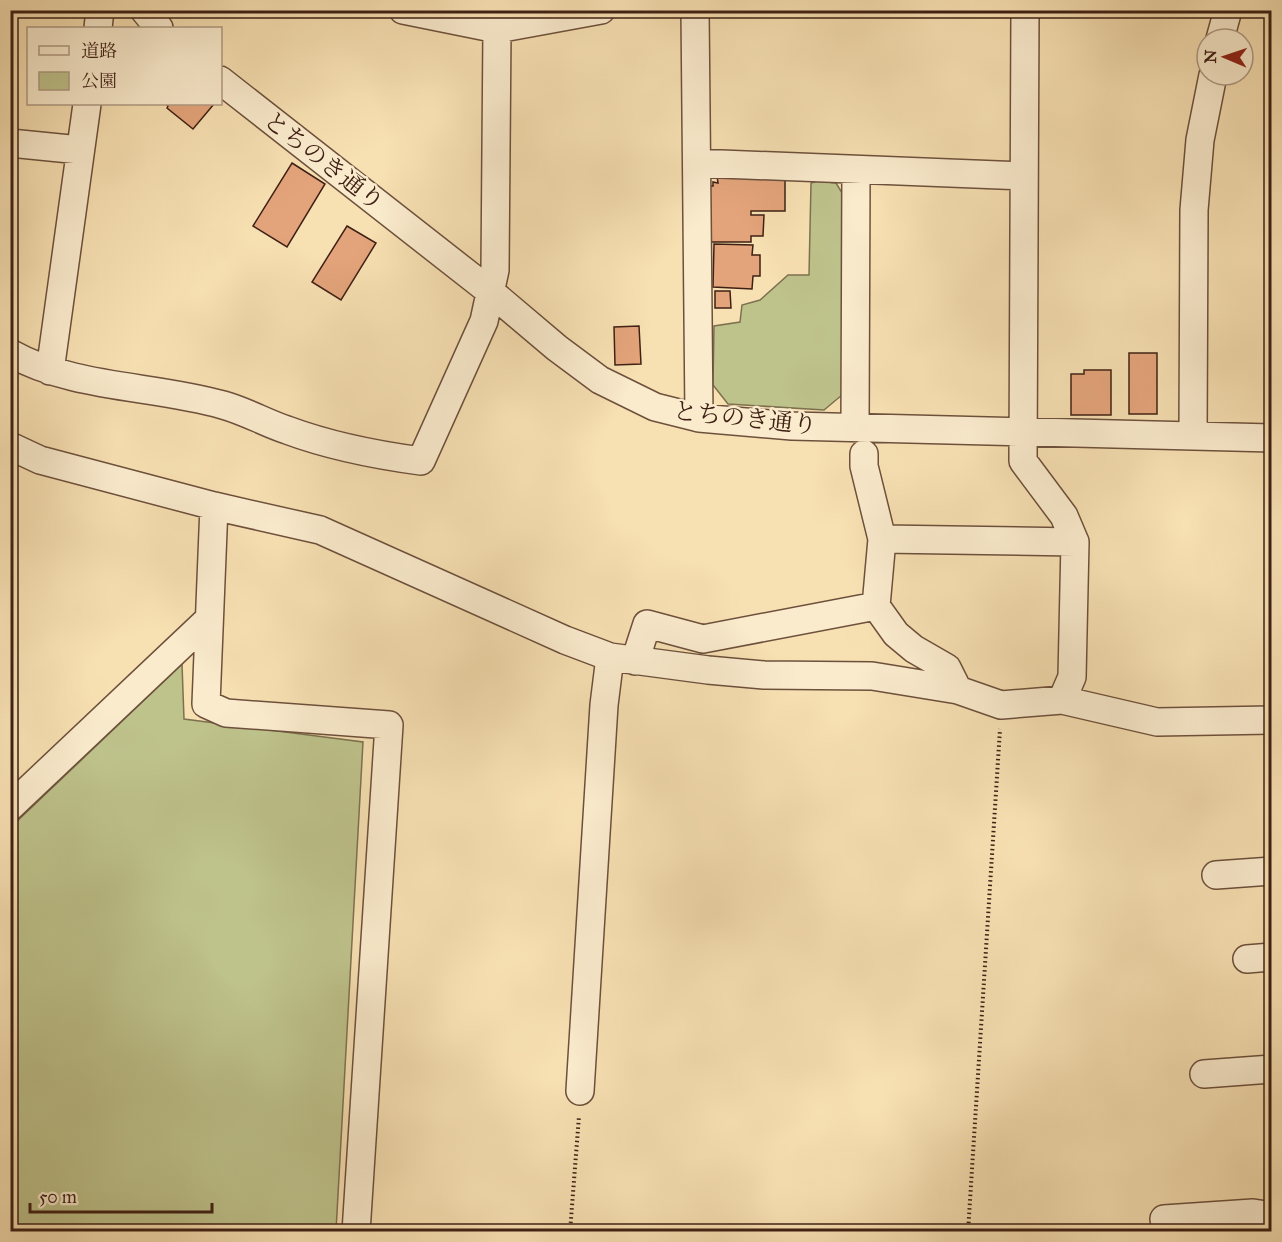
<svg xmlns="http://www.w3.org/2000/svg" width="1282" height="1242" font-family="'IM FELL Great Primer','Noto Serif JP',serif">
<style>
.green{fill:#bec28b;stroke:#7e7150;stroke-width:1.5}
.building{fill:#e4a47b;stroke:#3f2015;stroke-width:1.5}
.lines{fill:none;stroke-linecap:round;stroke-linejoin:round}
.minor-casing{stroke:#6d503c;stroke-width:30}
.path{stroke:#3f2015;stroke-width:4;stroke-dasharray:1.5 3;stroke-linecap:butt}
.minor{stroke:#faebcd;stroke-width:27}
.labels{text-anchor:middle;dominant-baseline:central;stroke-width:5;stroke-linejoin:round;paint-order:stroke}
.street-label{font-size:24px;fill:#3f2015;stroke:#faebcd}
</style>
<rect width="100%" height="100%" fill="#f7e0b2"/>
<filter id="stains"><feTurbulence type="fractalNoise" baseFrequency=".00333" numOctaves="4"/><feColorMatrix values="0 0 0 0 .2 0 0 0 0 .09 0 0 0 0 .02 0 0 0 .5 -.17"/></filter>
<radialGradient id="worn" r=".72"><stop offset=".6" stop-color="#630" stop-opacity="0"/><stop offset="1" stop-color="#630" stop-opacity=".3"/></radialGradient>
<path class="green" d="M818,181L836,183L844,196L842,395L824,410L728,404L713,385L714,326L740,322L742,305L760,300L788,275H809L811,183Z
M182,664L184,719L363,742L336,1231L11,1232V827Z"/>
<path class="building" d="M166,104H214L193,129L167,108L168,106Z
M292,163L325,184L287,247L253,226Z
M717,176L785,177V211H751V215H764L763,236H751V242H711L710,186H713V182L718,183Z
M347,226L376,243L341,300L312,282Z
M714,244L753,245L752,255H760V276H753L752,289L713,287Z
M715,291H730L731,308H715Z
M639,326L641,364L615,365L614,327Z
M1129,353H1157V414H1129Z
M1084,370H1111V415H1071V374H1084Z"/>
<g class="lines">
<g class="minor-casing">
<path id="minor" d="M144,10L159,28
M403,10L497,29L601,10
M695,10L699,418
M1025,10L1023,461L1064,516L1075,542L1072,677L1062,700
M98,28L100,10
M1220,39L1228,10
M220,80L492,293L557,348L600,380L655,407L699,418L792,426L1272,438
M10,143L80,150
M697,163L1023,176
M10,353C74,389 153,385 223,405C245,411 266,423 287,430C330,446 376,455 421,461L484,321L495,270L497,29
M50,371L87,104
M855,427L856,171
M1193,436L1194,210L1200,140L1213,75
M10,446L40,460L214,506L320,530L565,640L610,657L708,670L764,675L872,676L958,690L1001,705L1062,700L1157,722L1272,720
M864,454V466L882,539
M214,506L206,704L226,713L389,725L356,1232
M876,606L896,634L914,649L947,668L958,690
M635,661L647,624L703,639L876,606L882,539L1075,542
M10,807L209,619
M1216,875L1272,871
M1247,959L1272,957
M1204,1074L1272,1069
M580,1091L604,705L610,657
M1164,1219L1253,1213L1272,1216"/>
</g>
<path class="path" d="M570,1232L579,1116
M968,1232L1000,729"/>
<use href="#minor" class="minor"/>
</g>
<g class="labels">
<g class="street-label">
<text transform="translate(324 161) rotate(38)">とちのき通り</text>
<text transform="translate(745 418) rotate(6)">とちのき通り</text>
</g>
</g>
<rect width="1282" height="1242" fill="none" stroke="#f7e0b2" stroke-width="36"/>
<rect x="12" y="12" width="1258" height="1218" fill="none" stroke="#3f2015" stroke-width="3"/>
<rect x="18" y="18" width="1246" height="1206" fill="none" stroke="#3f2015" stroke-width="1.5"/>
<rect x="27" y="27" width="195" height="78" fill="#faebcd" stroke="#af9a83" stroke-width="1.5"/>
<rect x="39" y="46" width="30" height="9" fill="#faebcd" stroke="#af9a83" stroke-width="1.5"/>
<text x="81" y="57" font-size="18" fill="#3f2015">道路</text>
<rect x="39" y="72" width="30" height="18" fill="#bec28b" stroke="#af9a83" stroke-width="1.5"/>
<text x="81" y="87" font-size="18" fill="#3f2015">公園</text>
<g transform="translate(1225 57) rotate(272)"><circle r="28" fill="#faebcd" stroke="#af9a83" stroke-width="1.5"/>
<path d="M0-4.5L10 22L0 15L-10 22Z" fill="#8f2418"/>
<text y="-9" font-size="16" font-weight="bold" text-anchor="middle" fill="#3f2015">N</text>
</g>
<path d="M30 1203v9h182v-9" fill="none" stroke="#3f2015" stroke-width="3"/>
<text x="39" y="1203" font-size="18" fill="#3f2015" stroke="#faebcd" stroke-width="4.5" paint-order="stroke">50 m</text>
<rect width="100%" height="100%" filter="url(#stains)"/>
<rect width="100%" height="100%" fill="url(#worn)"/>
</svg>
